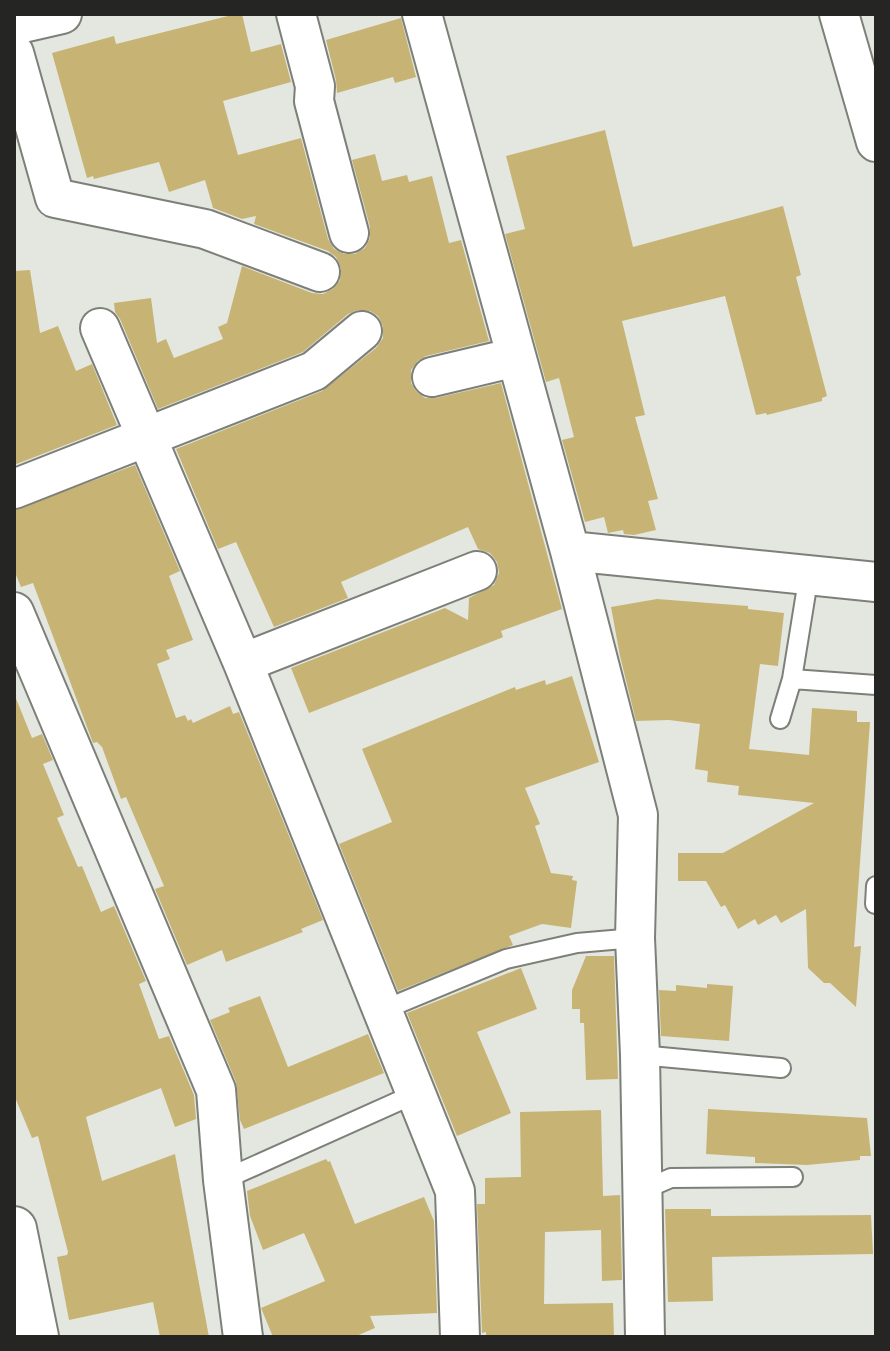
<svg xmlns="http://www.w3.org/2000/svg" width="890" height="1351" font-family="Mulish,sans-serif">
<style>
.building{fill:#c7b475}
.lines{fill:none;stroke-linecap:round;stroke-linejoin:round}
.service-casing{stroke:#7d8079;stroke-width:22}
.minor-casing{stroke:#7d8079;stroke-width:42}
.tertiary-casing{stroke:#7d8079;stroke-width:48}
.service{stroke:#fff;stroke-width:18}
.minor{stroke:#fff;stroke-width:38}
.tertiary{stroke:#fff;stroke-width:44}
</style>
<rect width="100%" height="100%" fill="#e4e7df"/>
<path class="building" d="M236,14H242L251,52L281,44L291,82L223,101L238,155L301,138L328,239L334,249L344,254H355L365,248L370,238V227L352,160L375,154L382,181L407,175L409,182L432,176L449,243L461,240L489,341L426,356L418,361L411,370V383L416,391L425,398H436L501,383L562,609L501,631L503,637L501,638L309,713L291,668L445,608L468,620L469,598L494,585L499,573L497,562L490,553L478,549L468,527L341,582L348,598L274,627L236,542L218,549L176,449L322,391L376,348L383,338V326L378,316L370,311L358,310L348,314L303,352L158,409L120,319L115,312L114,303L151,298L157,343L166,339L174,358L223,339L218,327L227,323L242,266L312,293L323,294L333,289L340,280L341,268L336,257L328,251L254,224L256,216L242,219L213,208L205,180L169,192L159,162L94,179L93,176L87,178L52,53L114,36L116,44Z
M401,18L416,77L395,83L393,77L337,93L336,80L326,40Z
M605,130L633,247L783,206L801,275L796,277L827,396L822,398V401L767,415L766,413L756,415L725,296L622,321L645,415L635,417L658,499L648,501L656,530L634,535L624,534L623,530L608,533L604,517L585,522L562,440L574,437L559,378L546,382L505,234L525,229L506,156Z
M30,270L40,333L58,326L76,371L92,364L117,425L14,465V271Z
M135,465L180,571L169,576L193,640L166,650L170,659L157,664L176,718L185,715L188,721L191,719L193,723L230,706L233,714L239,712L323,920L301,929L303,932L226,962L222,950L187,965L155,889L164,886L126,797L121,799L102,747L97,742L93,743L33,583L21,587L14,570V510Z
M657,599L748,606V609L784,613L778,666L760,664L749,749L809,755L812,708L857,711V722H870L854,947L861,946L856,1007L830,983H824L808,968L806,909L781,923L776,915L758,925L755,919L738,929L725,905L721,907L706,881H678V853H723L814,803L738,795L739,786L707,782L708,771L695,769L700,724L669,720L636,721L620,656L611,607Z
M572,676L599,762L525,788L540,824L535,826L551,873L573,876L572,880L577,881L571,928L542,924L509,936L513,945L398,991L339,844L392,822L362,749L515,687L516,690L545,680L546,685Z
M15,696L32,738L42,734L53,760L43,764L64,815L57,818L78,867L82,866L101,912L114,906L146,981L139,984L159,1039L169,1036L194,1095L196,1119L175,1127L161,1088L86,1117L102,1181L175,1154L209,1337H160L153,1302L69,1320L57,1257L67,1255L68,1252L38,1136L32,1138L14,1095Z
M586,956H614L618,1079L586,1080L584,1023H580V1009H572V990Z
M521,968L537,1009L477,1032L511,1113L457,1136L407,1013Z
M707,984L733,986L729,1041L661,1036L659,990L676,991V985L707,988Z
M260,996L288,1067L368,1034L384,1073L244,1129L240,1120L236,1082L210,1020L230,1012L228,1008Z
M708,1109L867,1118L871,1156H860V1160L807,1165L755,1163V1157L706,1154Z
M601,1110L603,1196L620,1195L622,1280L602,1281L601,1230L545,1232L544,1304L613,1303L614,1337L486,1335V1332L482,1333L477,1204H485V1178L521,1177L520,1112Z
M326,1159L328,1162L330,1161L355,1224L424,1197L434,1221L437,1313L370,1316L375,1328L354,1337H273L261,1308L325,1281L304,1233L263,1250L250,1216L247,1191Z
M665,1209H711V1216L871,1215L873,1254L712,1257L713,1301L668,1302Z"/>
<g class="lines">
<g class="service-casing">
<path id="service" d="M792,679L876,685
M780,719L792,679L809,574
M875,904L876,886
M383,1010L506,959L577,943L635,938
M640,1055L781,1068
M223,1180L417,1093
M643,1190L671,1178L793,1177"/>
</g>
<g class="minor-casing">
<path id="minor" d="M296,14L315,86L314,101L349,233
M422,14L570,551L638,815L635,938L640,1055L645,1337
M839,14L876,142
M14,25L62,14
M14,53L55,198L205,229L320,272
M100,328L243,663L455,1191L460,1337
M432,377L516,357
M14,489L314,371L362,331
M570,551L876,582
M14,612L216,1090L223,1180L243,1337
M243,663L477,571"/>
</g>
<g class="tertiary-casing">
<path id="tertiary" d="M14,1229L36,1337"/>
</g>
<use href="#service" class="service"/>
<use href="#minor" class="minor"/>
<use href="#tertiary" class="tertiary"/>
</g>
<rect width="890" height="1351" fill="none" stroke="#252623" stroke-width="32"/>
</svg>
